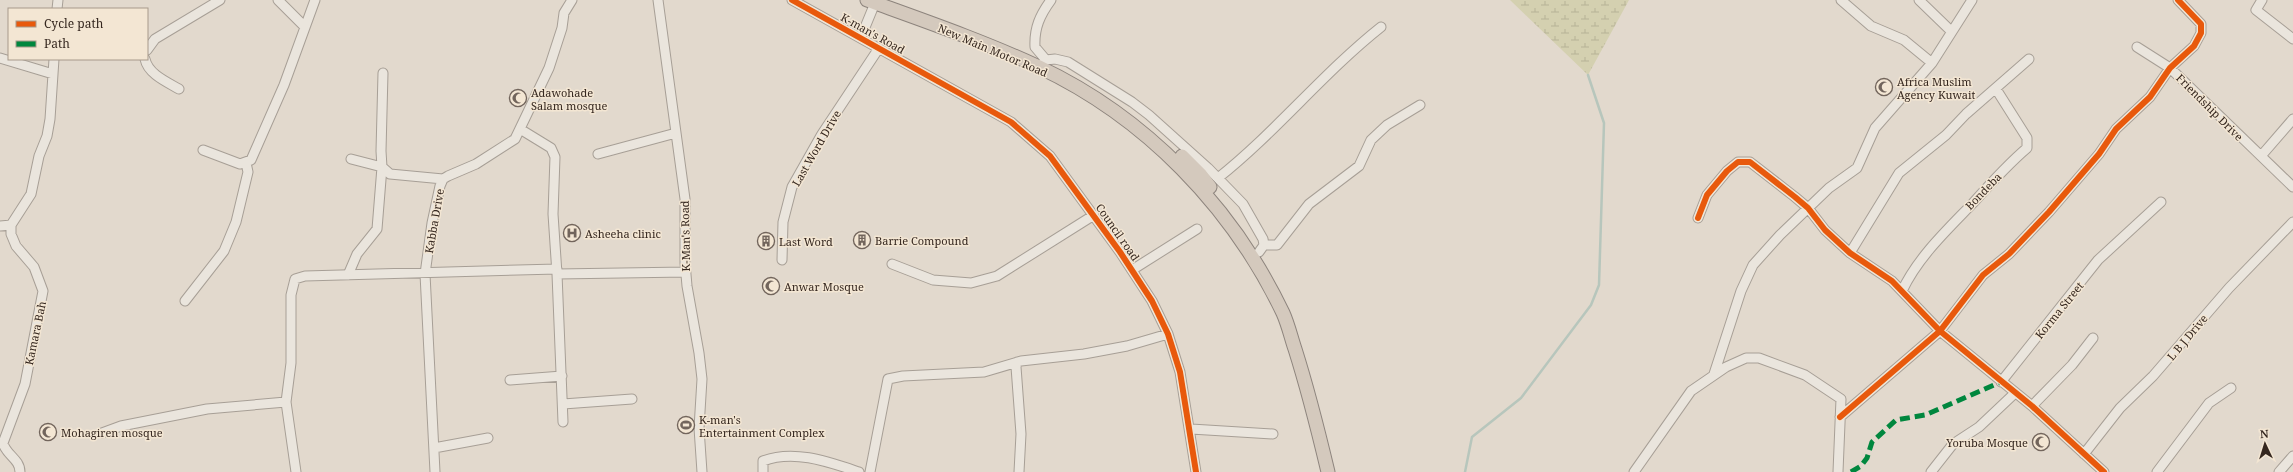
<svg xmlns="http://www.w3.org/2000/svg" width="2293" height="472" font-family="'Noto Serif',serif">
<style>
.wetland{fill:url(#wetland-marsh)}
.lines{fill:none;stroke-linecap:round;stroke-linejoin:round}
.stream{stroke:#b7c6bc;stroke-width:2.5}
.minor-casing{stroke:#a79f96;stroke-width:11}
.highway-casing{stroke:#8d847d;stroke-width:15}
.minor{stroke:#eae5dd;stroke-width:9}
.highway{stroke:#d4c9bd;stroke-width:13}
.quiet{stroke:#00873e;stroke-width:5;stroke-dasharray:10 5;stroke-linecap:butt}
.cycleway-casing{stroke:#f3e6d3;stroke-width:8}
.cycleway{stroke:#e8590c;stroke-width:6}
.labels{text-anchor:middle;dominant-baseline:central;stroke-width:3;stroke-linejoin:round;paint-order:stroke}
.street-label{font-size:11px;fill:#35271f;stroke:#f3e6d3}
.poi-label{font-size:11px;fill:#35271f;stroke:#f3e6d3;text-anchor:start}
</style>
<defs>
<pattern id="wetland-marsh" width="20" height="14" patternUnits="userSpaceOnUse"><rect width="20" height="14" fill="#d4d0b0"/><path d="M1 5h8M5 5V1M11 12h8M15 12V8" fill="none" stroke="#b7b397"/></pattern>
</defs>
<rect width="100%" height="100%" fill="#e2d9cd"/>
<path class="wetland" d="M1510,0H1629L1588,75Z"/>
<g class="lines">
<path class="stream" d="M1465,472L1472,437L1521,398L1591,305L1599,285L1604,123L1588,75"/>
<g class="minor-casing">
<path id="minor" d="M278,0L305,27
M658,0L685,199V263L687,286L699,353L702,379L699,428L702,472
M792,0L1011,122L1050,156L1120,252L1152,301L1168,334L1180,372L1196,472
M1841,0L1871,26L1904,40L1932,63
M1919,0L1951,31
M2262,0L2256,10L2293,39
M57,9L58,0
M861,37L875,3
M2137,47L2170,68L2293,187
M147,50L155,39L220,0
M0,58L53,74
M145,59C148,74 167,82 179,89
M1046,60L1055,59L1068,62L1132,102L1149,115L1208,168L1243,204L1263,239L1264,245L1259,252
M1044,61L1046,60L1035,47C1034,28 1040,15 1051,0
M383,73L381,151L382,167L390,174L443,179
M520,129L551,148L555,157L553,214L557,274L563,422
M203,150L240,164L251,160L284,85L315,0
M598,154L676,133
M2261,156L2293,119
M1218,178C1276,132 1323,73 1381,27
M1698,218L1707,195L1727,171L1738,162H1750L1795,197L1808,208L1825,230L1850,253L1892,281L1940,331L2032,406L2104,472
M0,226L11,225
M1264,245H1277L1309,204L1359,166L1371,140L1387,125L1420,105
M1850,253L1899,173L1946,135L1966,114L2029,59
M782,260L783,222L792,187L822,134L879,48
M892,264L933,280L971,283L997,276L1094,215
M1132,270L1197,229
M557,274L686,272
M348,275L357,254L377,229L382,167L351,159
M1902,291C1918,257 1947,230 1973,203C1990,184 2007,165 2027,148V138L1996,89
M185,301L224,251L236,222L248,172L246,163
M1017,362L1016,367L1021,434L1019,472
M1714,374L1741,291L1753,265L1780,235L1829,188L1857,168L1875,128L1932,63L1972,0
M510,380L562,376
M2001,382L2098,260L2161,202
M563,404L632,399
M2032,406L2072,365L2093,338
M1840,417L1940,331L1983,275L2009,254L2049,212L2099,154L2116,129L2150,97L2170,68L2194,46L2201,33V24L2178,0
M1191,429L1273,434
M102,433L121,426L207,409L286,402
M434,448L488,438
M2084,454L2120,408L2153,376L2229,288L2293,222
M20,472C20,459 6,455 3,443L25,384L43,291L34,267L16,246L11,234V225L31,194L39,156L47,136L50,119L54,59
M296,472L286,402L291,363V295L295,279L305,276L557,269
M435,472L425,274L432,223L440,186L443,179L448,176L476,164L515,139L549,68L562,28L564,13L572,0
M763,472V461C794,449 829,462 859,472
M870,472L888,379L903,376L984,372L1021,361L1084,354L1127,346L1168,334
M1634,472L1691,391L1726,367L1746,358H1759L1805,375L1841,399L1838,472
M1931,472L1953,444L1979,427L2015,393
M2157,472L2209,403L2231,388
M2279,472L2293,456"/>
</g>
<g class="highway-casing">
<path id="highway" d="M867,0C925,21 983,41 1039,67C1145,117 1232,206 1283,313C1288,324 1291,337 1295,349C1308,390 1318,430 1328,472
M1182,156L1200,174L1210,187"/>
</g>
<use href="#minor" class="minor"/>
<use href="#highway" class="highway"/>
<path class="quiet" d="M1851,472L1861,466L1867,458L1872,442L1896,420L1925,415L2001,382"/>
<g class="cycleway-casing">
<path id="cycleway" d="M792,0L1011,122L1050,156L1120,252L1152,301L1168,334L1180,372L1196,472
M1698,218L1707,195L1727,171L1738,162H1750L1795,197L1808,208L1825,230L1850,253L1892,281L1940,331L2032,406L2104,472
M1840,417L1940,331L1983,275L2009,254L2049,212L2099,154L2116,129L2150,97L2170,68L2194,46L2201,33V24L2178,0"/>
</g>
<use href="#cycleway" class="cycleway"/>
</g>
<defs>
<g id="mosque-ring" transform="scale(0.9)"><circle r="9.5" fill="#f3e6d3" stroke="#72655c" stroke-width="1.5"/><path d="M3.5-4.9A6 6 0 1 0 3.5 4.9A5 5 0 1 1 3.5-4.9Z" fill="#72655c"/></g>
<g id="hospital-ring" transform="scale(0.9)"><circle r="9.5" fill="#f3e6d3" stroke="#72655c" stroke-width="1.5"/><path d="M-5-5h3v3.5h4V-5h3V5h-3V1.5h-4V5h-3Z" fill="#72655c"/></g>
<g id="building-ring" transform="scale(0.9)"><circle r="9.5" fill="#f3e6d3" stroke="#72655c" stroke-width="1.5"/><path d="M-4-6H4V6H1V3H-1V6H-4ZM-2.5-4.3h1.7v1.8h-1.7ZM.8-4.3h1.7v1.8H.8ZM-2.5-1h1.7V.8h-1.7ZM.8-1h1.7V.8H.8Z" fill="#72655c"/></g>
<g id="stadium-ring" transform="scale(0.9)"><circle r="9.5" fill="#f3e6d3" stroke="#72655c" stroke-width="1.5"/><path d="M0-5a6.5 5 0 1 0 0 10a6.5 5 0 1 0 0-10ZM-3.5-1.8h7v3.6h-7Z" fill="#72655c"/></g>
</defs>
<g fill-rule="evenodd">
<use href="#mosque-ring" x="1884" y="87"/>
<use href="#mosque-ring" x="518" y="98"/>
<use href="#hospital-ring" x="572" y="233"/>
<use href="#building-ring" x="862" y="240"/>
<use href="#building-ring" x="766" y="241"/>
<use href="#mosque-ring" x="771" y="286"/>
<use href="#stadium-ring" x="686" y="425"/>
<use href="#mosque-ring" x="48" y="432"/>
<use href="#mosque-ring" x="2041" y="442"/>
</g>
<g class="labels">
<g class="street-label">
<text transform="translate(873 33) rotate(29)">K-man's Road</text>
<text transform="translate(993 50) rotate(23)">New Main Motor Road</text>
<text transform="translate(2210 107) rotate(45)">Friendship Drive</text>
<text transform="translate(816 148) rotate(-60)">Last Word Drive</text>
<text transform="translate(1983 191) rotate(-46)">Bondeba</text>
<text transform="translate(434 221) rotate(-80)">Kabba Drive</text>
<text transform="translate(1118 232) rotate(55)">Council road</text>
<text transform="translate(685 236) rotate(-91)">K-Man's Road</text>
<text transform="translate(2059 310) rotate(-51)">Korma Street</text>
<text transform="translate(35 333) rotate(-78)">Kamara Bah</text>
<text transform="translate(2187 337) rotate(-50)">L B J Drive</text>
</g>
<g class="poi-label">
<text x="1897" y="81">Africa Muslim<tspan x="1897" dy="13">Agency Kuwait</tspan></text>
<text x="531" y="92">Adawohade<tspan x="531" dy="13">Salam mosque</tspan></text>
<text x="585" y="233">Asheeha clinic</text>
<text x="875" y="240">Barrie Compound</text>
<text x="779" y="241">Last Word</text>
<text x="784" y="286">Anwar Mosque</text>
<text x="699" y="419">K-man's<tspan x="699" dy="13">Entertainment Complex</tspan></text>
<text x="61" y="432">Mohagiren mosque</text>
<text x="2028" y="442" text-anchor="end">Yoruba Mosque</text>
</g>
</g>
<rect x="8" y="8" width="140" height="52" fill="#f3e6d3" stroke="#a79a8b"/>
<rect x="16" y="21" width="20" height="6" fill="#e8590c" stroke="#a79a8b"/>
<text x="44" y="28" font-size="12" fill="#35271f">Cycle path</text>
<rect x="16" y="41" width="20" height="6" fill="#00873e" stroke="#a79a8b"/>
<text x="44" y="48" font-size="12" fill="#35271f">Path</text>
<g transform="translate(2265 444) rotate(356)" stroke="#f3e6d3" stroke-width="3" paint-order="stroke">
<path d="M0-3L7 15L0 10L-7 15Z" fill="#35271f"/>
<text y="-6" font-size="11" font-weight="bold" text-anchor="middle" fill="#35271f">N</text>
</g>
</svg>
